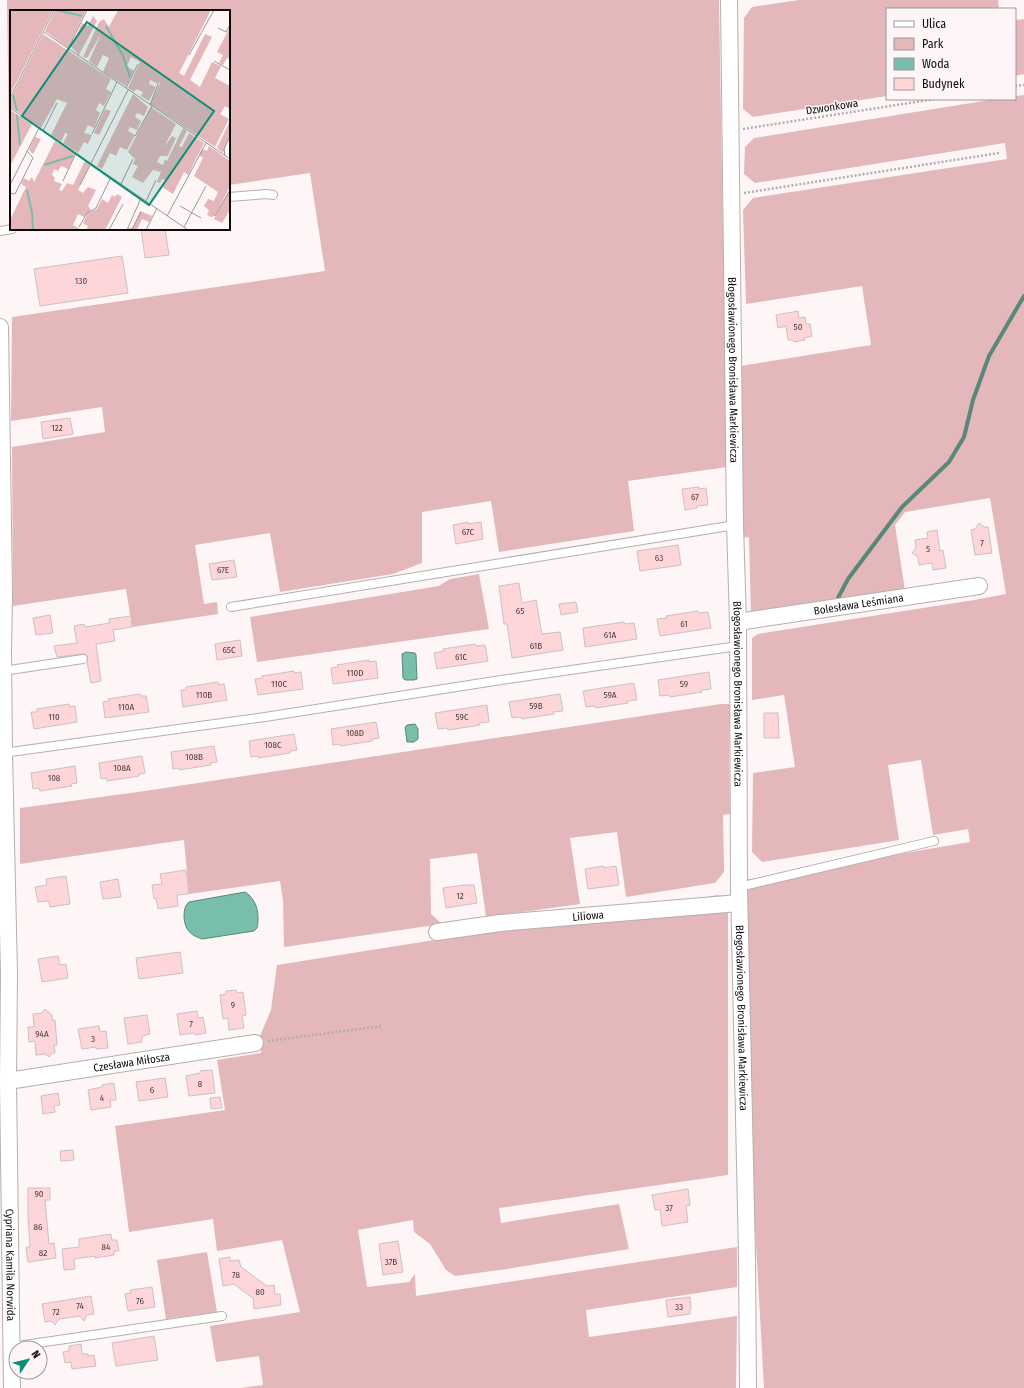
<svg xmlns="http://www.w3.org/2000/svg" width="1024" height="1388" font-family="'Fira Sans Condensed',sans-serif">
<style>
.green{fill:#e4b7ba}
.water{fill:#79beaa;stroke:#59887a}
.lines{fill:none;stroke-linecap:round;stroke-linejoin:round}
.stream{stroke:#59887a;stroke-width:4}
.building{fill:#fed5d8;stroke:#cbc1c2}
.service-casing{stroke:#b7aeae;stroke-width:10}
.minor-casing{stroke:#b7aeae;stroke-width:18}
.path{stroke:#b3adad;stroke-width:2.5;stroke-dasharray:2 2;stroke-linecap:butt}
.service{stroke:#fff;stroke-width:8}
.minor{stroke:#fff;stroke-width:16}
.labels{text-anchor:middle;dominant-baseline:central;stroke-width:3;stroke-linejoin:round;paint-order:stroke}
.number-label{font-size:9px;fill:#4a3e3e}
.street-label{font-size:11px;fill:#0e0b0b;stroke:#fef6f6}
.inset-river{fill:none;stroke:#79beaa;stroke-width:2}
.inset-road{fill:none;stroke:#9e9898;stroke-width:1}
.view{fill:#0b8f76;fill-opacity:0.15;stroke:#0b8f76;stroke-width:2}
.inset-edge{fill:none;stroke:#0e0b0b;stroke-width:2}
</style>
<rect width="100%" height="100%" fill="#fef6f6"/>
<path class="green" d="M7,0H719L727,467L628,481L634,531L499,552L491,501L422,512V563L393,574L280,592L270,533L195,545L204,604L217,602L218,614L132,627L126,589L13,606L12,447L105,432L102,407L11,421L12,317L325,271L310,173L229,185V11H11V138L9,139Z
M799,0H998L999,9H887V96L753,117L743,109L744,18L752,7Z
M1024,19V74L1015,76V20Z
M1024,95V1388H764L754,1208L752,1094L744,880L970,842L968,829L933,835L921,760L888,765L899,840L762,862L752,852L753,773L795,767L784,695L752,700V638L758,634L974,600L1006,594L990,498L905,512L895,525L905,591L751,615L749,537L742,538L740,366L871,345L862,286L746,304L743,210L753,198L1007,159L1005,143L755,183L744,174L745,147L754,138L996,99H1015V96Z
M479,574L489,629L257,662L250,617L439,586L450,579Z
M721,704H730L729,759L730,814L723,815L724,872L715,883L626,897L617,832L570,838L580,904L486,917L477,853L430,859L431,914L442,924L284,947L283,901L280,881L189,894L184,840L20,864V808L145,791Z
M718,895L728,901V1175L499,1208L501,1223L619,1204L629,1249L507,1269L455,1276L446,1270L430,1244L414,1232L413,1220L358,1230L367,1287L409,1282L415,1274L416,1296L737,1247V1287L586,1310L589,1337L737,1316L736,1388H240L263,1385L259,1356L216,1362L210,1326L300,1312L282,1240L217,1251L213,1219L129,1232L115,1126L225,1110L217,1060L261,1053L260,1036L271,1010L277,965Z
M207,1252L217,1312L166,1319L157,1260Z"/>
<path class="water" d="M406,652L415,653L416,655L417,679L414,680H405L403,678L402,654Z
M415,724L418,729V739L414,742H407L405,727L407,725Z
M245,892C257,899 260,915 257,928L254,931L202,939C197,937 191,935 188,930C183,924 182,907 189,902Z"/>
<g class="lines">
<path class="stream" d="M838,598L848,579L902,507L949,462L964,437L973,400L989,356L1024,296"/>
</g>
<path class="building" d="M141,229H165L169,255L145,258Z
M122,256L128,293L40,306L34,269Z
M798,311L799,318L805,317L806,324H810L812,336L804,338L805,340L794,342L793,340H788L786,326L778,328L776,315Z
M70,418L73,434L43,439L41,422Z
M699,487V489L706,488L708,505L697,506V508L685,510L682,489Z
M468,522V524L481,522L483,539L456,544L453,525Z
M979,523L984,527H988L992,553L975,555L971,530L975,529Z
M937,530L940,551L943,550L946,568L933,570L932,563L919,565L918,557L912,553L916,548L915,540L928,538L927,532Z
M678,545L681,565L640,571L637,551Z
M234,560L237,577L212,580L209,564Z
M519,583L522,603L536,600L542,634L560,632L563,650L512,658L507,624H504L499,586Z
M576,602L578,612L561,615L559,604Z
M698,611L699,613L708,612L711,628L660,636L657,619L667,618L666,616Z
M50,615L53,633L36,635L33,618Z
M131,616L132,627L113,630L115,641L96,644L101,681L91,683L87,662L88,658L86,654H82L57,657L54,646L77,643L74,626L84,624L85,627L110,623L109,619Z
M624,622L625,624L634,623L637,639L585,647L583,628Z
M240,640L242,656L217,660L215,644Z
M475,644L476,646L485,645L488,661L437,669L434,653L444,651L443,649Z
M369,660V662L376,661L378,678L333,684L331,668L338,667L337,665Z
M294,671V673L301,672L303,689L258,695L255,679L262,678V676Z
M709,672L711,689L701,690L702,692L670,697L669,695L660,696L658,680Z
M218,682L219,685L224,684L227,700L183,707L181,690H186V687Z
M634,683L637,700L627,701L628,703L596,708L595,706L586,707L583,691Z
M140,694L141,696H146L149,712L105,718L103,702L109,701L108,699Z
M560,694L563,711L553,712L554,714L522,719L521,717L512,718L509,702Z
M69,704V707L75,706L77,722L34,729L31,712H37V709Z
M487,705L489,722L479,723L480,725L448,730L447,728L438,729L435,713Z
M764,713H778L779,738H764Z
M376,722L379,738L372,739V741L340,746V744L333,745L331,729Z
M294,734L297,750L290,751V753L258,758V756L251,757L249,741Z
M214,746L217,762L211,763V765L179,770V768L173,769L171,752Z
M142,756L145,773L139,774V776L107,781V778L101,779L99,763Z
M75,766L77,783L71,784L72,786L40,791L39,788L33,789L31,773Z
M604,866V868L616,866L619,885L588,889L585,869Z
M186,870L189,894L177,895L178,906L158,909L156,898L154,899L152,885L162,884L160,874Z
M66,876L70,904L50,907L49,901L38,902L35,887L47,885L46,879Z
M118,879L121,897L103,899L100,882Z
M464,885H474L477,903L446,908L443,888Z
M180,952L183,973L139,979L136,958Z
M58,956L60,965L66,964L68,978L42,982L38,959Z
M236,990L237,993L243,992L246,1015L242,1016L244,1028L229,1030L228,1018L223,1019L220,995L226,994V991Z
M45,1009L52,1015V1020H55L57,1045H54L55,1053H52L49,1057L45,1054L36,1055L35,1041L29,1042L28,1027H34L33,1014L42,1013Z
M197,1011L198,1018L203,1017L206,1033L195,1035L194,1033L180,1035L177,1014Z
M147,1015L150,1034L142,1036V1042L128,1044L124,1018Z
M99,1026L100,1032L106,1031L108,1048L96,1049V1047L82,1049L78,1029Z
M212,1070L215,1093L189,1096L186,1076L200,1073V1071Z
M165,1078L168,1097L139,1101L136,1082Z
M114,1083L116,1100H110L111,1107L91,1110L88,1090L102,1087V1085Z
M58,1093L60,1105L54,1106L55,1112L43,1114L41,1096Z
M220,1097L222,1108L211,1109L210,1098Z
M73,1150L74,1160L61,1161L60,1151Z
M28,1188H50V1200H45L49,1244L54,1243L56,1258L28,1262L26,1247H30L28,1216Z
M688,1189L690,1205L686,1206L688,1222L662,1226L660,1209L655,1210L652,1195Z
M111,1234L112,1240H117L119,1251H114V1255L95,1258V1256L74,1259L75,1269L64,1270L62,1249L79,1247V1239Z
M398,1241L403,1272L383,1275L379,1244Z
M230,1257V1261L239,1260L241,1267L267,1286L274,1285L275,1294H280L281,1305L254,1309L253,1298L243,1291L234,1284L223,1286L219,1259Z
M152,1287L155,1307L128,1311L125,1294L131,1293L130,1290Z
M91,1296L94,1314L87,1315L84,1321L80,1316L59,1319L55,1325L51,1321L45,1322L42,1304Z
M690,1297L691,1309L690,1310V1314L668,1317L666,1300Z
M154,1336L158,1360L116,1366L112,1343Z
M81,1344L82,1354H88V1356L94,1355L96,1366L72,1369L71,1362L65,1363L63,1352L69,1351V1346Z"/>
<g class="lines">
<g class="service-casing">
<path id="service" d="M229,197L267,194L273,195
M0,231L12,229
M231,607L735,525
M3,671L83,659
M3,753L265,717L501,680L738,646
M739,887L934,841
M11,1347L222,1316"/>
</g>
<g class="minor-casing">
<g id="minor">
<path id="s1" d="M729,0L735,525L738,622L739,887L747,1255L748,1388"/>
<path id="s2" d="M0,327L4,593L3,653L4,753L9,974L8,1081L12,1388"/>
<path id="s3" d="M738,622L979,586"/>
<path id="s4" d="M437,932L500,923L739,903"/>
<path id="s5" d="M8,1081L255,1043"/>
</g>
</g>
<path class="path" d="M1015,86L1024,85
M743,129L935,99
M744,193L999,153
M268,1041L382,1026"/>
<use href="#service" class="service"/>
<use href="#minor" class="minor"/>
</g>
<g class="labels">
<g class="number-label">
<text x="81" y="281">130</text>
<text x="798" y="327">50</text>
<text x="57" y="428">122</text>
<text x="695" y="497">67</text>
<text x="468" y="532">67C</text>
<text x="982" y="543">7</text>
<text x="928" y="549">5</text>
<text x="659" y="558">63</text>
<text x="223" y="570">67E</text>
<text x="520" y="611">65</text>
<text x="684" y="624">61</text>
<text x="610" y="635">61A</text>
<text x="536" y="646">61B</text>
<text x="229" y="650">65C</text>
<text x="461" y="657">61C</text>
<text x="355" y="673">110D</text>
<text x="279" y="684">110C</text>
<text x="684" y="684">59</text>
<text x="204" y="695">110B</text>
<text x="610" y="695">59A</text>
<text x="536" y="706">59B</text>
<text x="126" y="707">110A</text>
<text x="54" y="717">110</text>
<text x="462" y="717">59C</text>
<text x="355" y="733">108D</text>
<text x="273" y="745">108C</text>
<text x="194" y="757">108B</text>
<text x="122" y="768">108A</text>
<text x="54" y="778">108</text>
<text x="460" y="896">12</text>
<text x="233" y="1005">9</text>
<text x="191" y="1024">7</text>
<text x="42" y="1034">94A</text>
<text x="93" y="1039">3</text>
<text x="200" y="1084">8</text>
<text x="152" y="1090">6</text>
<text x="102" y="1098">4</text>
<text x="39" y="1194">90</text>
<text x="669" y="1208">37</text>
<text x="38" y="1227">86</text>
<text x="106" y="1247">84</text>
<text x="43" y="1253">82</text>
<text x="391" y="1262">37B</text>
<text x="236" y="1275">78</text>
<text x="260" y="1292">80</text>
<text x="140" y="1301">76</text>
<text x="80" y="1306">74</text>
<text x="679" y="1307">33</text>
<text x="56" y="1312">72</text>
</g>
<g class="street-label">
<text transform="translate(832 107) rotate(-9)">Dzwonkowa</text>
<text stroke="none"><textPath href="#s1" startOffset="370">Błogosławionego Bronisława Markiewicza</textPath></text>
<text stroke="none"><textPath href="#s3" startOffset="122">Bolesława Leśmiana</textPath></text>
<text stroke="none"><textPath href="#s1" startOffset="694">Błogosławionego Bronisława Markiewicza</textPath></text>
<text stroke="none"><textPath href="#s4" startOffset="152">Liliowa</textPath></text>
<text stroke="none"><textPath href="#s1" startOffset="1018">Błogosławionego Bronisława Markiewicza</textPath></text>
<text stroke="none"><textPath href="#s5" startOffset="125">Czesława Miłosza</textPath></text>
<text stroke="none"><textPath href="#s2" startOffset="938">Cypriana Kamila Norwida</textPath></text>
</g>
</g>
<g transform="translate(10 10)">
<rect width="220" height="220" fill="#fef6f6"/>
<path d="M0,0H43L0,85ZM45,0H76L58,38L35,21ZM108,0H201L169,63L174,66L195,24L202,27L180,70L190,77L202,52L211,56L205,68L220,76V99L215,96L210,104L219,109L205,137L140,94L151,71L148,74L140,70L139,74L146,77L139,91L131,86L133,82L126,79L124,82L118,78L130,52L121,47L117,56L124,61L116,76L93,62L99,48L93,45L87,57L79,51L91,24L77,48L73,47L89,12L94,9L99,17ZM83,6L87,11L69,45L61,37L72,13L78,16ZM220,17V49L217,48L213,55L209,53L213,45L207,42ZM33,24L101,69L96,79L101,82L94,96L89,93L86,100L90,103L84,118L78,115L74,123L82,125L78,134L74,132L68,143L53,133L58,124L55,123L51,132L41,125L57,93L47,89L31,118L0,97V90ZM123,84L138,97L134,106L127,103L125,107L131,111L127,120L120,117L118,121L125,125L117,140L110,137L106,146L100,143L92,159L87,156ZM141,97L166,114L154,137L162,126L166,128L160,141L158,146H150L147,152L153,155L155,149L157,151L173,118L177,121L169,136L172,137L179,123L194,133L178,165L174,162L163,184L152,177L155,170L152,169L150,173L147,172L151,162L143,160L133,173L122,167L128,156L123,154L125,149L118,142ZM95,99L101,101L89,125L84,123ZM0,100L22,114L0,156ZM220,111V124L213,143L207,138ZM25,127L31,129L23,144L19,140ZM45,131L65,144L58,159L51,156L48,161L44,159L42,165L45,168L44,171L52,174L49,180L52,181L57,173L63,175L75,151L80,154L68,180L73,183L78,177L86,180L78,196L81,200L74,207L68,204L63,215L72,220H0V210L16,177L11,174L14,168L19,171L22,167L24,172ZM199,136L220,151V176L205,206L201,207L197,205L199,200L194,196L198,189L204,191L208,182L184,166L193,148L189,145L192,139L197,141ZM220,179V200L212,213L204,209ZM107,184L112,187L95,220H76L78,216L73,213L78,203L87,199L92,189L98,193L102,185L105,187ZM130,201L142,206L139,212L132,209L127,220H122Z" fill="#e4b7ba"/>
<path class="inset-river" d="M46,0L72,6M96,16L113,46L120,67M3,85L7,101M7,105L10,135M34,155L63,146M17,180L22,203L23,220"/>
<path class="inset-road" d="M208,18L216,22L220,15M34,22L220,149M58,39L77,0M179,45L204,0M204,51L220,60M116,78L128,54M0,88L44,0M140,95L148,74M0,98L178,220M33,121L47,93M82,124L107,72M125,126L142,96M215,146L214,139L220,126M53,171L66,143M111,174L123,149M0,175L29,118M70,175L118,80M0,183L5,184L23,148L17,141M136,191L146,170M170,196L191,208M157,206L196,133M205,206L220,180M69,217L77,203L86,198L101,167M174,217L196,176M118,219H122L131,202M99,220L113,194M117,220L131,188M136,220L147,198"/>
<path class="view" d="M77,12L204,101L139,195L12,106Z"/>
<rect width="220" height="220" class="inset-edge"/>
</g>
<rect x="886" y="8" width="130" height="92" fill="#fef6f6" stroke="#9e9898"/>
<rect x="894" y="21" width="20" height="6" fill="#ffffff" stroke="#9e9898"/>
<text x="922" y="28" font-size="12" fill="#0e0b0b">Ulica</text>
<rect x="894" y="38" width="20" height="12" fill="#e4b7ba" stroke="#9e9898"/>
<text x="922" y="48" font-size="12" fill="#0e0b0b">Park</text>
<rect x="894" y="58" width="20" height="12" fill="#79beaa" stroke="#9e9898"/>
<text x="922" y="68" font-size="12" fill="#0e0b0b">Woda</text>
<rect x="894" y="78" width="20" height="12" fill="#fed5d8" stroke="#9e9898"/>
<text x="922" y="88" font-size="12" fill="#0e0b0b">Budynek</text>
<g transform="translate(28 1360) rotate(55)"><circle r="19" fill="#fef6f6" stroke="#9e9898"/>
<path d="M0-3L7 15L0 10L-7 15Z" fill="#0b8f76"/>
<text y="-6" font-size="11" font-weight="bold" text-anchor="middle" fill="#0e0b0b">N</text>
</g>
</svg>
